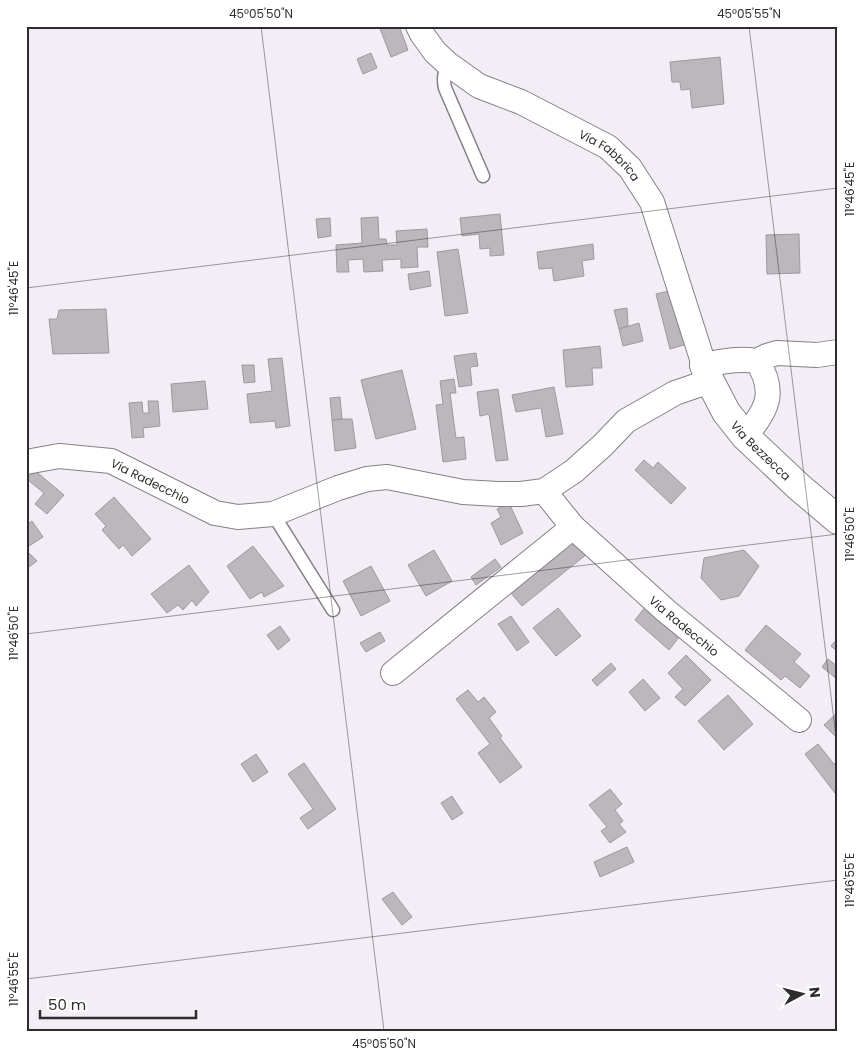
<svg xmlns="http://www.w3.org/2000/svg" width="864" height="1057" font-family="Poppins,sans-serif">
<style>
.building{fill:#bcb6bd;stroke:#9e99a0}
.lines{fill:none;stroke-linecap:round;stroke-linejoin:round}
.lane-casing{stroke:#858087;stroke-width:15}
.street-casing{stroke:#858087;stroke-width:26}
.secondary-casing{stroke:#858087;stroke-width:30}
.lane{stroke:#fff;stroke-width:12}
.street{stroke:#fff;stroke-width:24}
.secondary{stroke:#fff;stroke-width:28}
.ticks{fill:none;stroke:#2e2c2e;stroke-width:1;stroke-opacity:0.45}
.labels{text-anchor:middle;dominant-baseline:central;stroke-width:5;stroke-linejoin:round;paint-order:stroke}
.street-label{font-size:12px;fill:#2e2c2e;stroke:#fff}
.neatline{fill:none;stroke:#2e2c2e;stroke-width:2}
.ticks-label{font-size:12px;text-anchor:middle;fill:#2e2c2e}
</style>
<rect width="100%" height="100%" fill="#f3edf5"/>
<path class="building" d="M379,26H399L408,50L391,57Z
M371,53L377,68L363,74L357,59Z
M720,57L724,104L692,108L690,89L681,90L680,82H672L670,62Z
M500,214L504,255L490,256V248L480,249L479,234L462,236L460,218Z
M378,217L379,239H386L387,245H397L396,231L427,229L428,247H417L418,267L401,268V259L382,260L383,271L364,272L363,259L348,260L349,272H337L336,245L362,243L361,218Z
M330,218L331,236L318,238L316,219Z
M799,234L800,273L767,274L766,235Z
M593,244L594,259L582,261L584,276L554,281L552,268L539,269L537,252Z
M458,249L468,313L445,316L437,252Z
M429,271L431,286L410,290L408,274Z
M673,290L687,344L670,349L656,294Z
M627,308L628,326L619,329L614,310Z
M106,309L109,353L53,354L49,319H57L59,310Z
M639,323L643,341L623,346L619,329Z
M600,346L602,368H592L593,385L566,387L563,350Z
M476,353L478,366L470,367L472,385L459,387L454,356Z
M282,358L290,426L276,428L275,421L250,423L247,394L272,391L268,359Z
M242,365H254L255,382L244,383Z
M402,370L416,429L376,439L361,380Z
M454,379L456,393H450L456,438L464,437L466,459L443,462L436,405L443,404L440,381Z
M205,381L208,409L173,412L171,384Z
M554,387L563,434L546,437L541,408L516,412L512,395Z
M498,389L508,460L496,461L489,414L480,416L477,392Z
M340,397L342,419L332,420L330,398Z
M148,401H158L160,426L143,428L144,437L132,438L129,403L142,402L143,413H149Z
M342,419H352L356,448L335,451L332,420Z
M644,460L653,468L658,462L686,488L671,504L635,470Z
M26,463L64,495L47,514L35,504L44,493L28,480L26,481Z
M114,497L151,539L132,556L123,545L119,549L102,530L106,526L95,514Z
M509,503L523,533L501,545L491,523L501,517L497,509Z
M32,521L43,537L26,548V525Z
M580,536L592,550L522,606L510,592Z
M253,546L284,586L264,597L262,592L250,599L227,566Z
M26,550L37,561L26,569Z
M434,550L452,581L426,596L408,565Z
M744,550L759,566L739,596L721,600L701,578L704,558Z
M495,559L501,567L476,585L471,577Z
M189,565L209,592L196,606L192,600L183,610L178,605L167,613L151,594Z
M371,566L390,601L361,616L343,581Z
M646,606L680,636L669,650L635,620Z
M558,608L581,636L556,656L533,628Z
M511,616L529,642L517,651L498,624Z
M766,625L801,654L794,662L810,676L800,688L785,676L781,680L745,650Z
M280,626L290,640L278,650L267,635Z
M380,632L385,641L366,652L360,643Z
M838,638V652L831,646Z
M686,655L711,680L685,706L675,697L683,689L668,673Z
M828,659L838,667V680L822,667Z
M611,663L616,669L597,686L592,680Z
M643,679L660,698L645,711L629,692Z
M468,690L478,702L484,697L496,712L489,718L502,736L500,738L522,767L500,783L478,753L490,744L456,699Z
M728,695L753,724L724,750L698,721Z
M838,712V739L824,725Z
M818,744L834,764L838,761V797L805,754Z
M256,754L268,772L253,782L241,764Z
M304,763L336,809L308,829L300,818L313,809L288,774Z
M610,789L622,804L615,810L623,821L619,824L626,832L610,843L601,831L607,827L589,805Z
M452,796L463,813L452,820L441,803Z
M627,847L634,862L600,877L594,862Z
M393,892L412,917L402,925L382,899Z"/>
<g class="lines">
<g class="lane-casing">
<path id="lane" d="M448,64C444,73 443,79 445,88L483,176
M273,514L333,610"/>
</g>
<g class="street-casing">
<g id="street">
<path id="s1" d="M418,26L422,34L435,52L448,64L479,86L521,102L608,147L630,168L652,202L704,365C722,361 739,358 757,361C777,392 767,411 745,436"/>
<path d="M757,361L767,356L777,353L817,355L838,352"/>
<path id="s2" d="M26,462L59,456L111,461L215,513L238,517L273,514L338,488L367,479L387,477L463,492L498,494H521L544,491L574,471L603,445L626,421L675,393L710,381"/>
<path id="s3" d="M544,491L573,527L665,610L799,720"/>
<path d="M393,673L573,527"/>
</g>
</g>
<g class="secondary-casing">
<g id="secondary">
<path id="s4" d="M704,365L710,381L726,412L745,436L799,487L838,520"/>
</g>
</g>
<use href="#lane" class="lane"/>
<use href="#street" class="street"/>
<use href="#secondary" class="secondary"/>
</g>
<path class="ticks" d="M261,26L384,1031M749,26L838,753M26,288L838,188M26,634L838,534M26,979L838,880"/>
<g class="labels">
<g class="street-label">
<text stroke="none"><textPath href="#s1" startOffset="236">Via Fabbrica</textPath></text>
<text stroke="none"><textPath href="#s4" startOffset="104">Via Bezzecca</textPath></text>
<text stroke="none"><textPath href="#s2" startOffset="130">Via Radecchio</textPath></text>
<text stroke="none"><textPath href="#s3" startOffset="195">Via Radecchio</textPath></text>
</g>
</g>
<rect width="864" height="1057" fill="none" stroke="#ffffff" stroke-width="55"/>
<g transform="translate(802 994) rotate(83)" stroke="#ffffff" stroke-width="4" paint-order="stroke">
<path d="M0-4L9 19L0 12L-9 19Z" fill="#2e2c2e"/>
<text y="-8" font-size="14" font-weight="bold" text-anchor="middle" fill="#2e2c2e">N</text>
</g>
<path d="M40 1010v8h156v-8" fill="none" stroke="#2e2c2e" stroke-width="2.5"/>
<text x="48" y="1010" font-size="15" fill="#2e2c2e" stroke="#ffffff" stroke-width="4" paint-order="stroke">50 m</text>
<rect x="28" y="28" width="808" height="1002" class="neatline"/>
<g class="ticks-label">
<text x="261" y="18">45°05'50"N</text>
<text x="749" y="18">45°05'55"N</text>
<text transform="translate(850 189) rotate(-90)" y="4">11°46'45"E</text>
<text transform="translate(14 288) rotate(-90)" y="4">11°46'45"E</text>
<text transform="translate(850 534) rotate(-90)" y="4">11°46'50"E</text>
<text transform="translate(14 633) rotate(-90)" y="4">11°46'50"E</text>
<text transform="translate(850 880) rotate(-90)" y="4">11°46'55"E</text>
<text transform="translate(14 979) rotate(-90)" y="4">11°46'55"E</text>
<text x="384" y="1048">45°05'50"N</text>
</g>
</svg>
